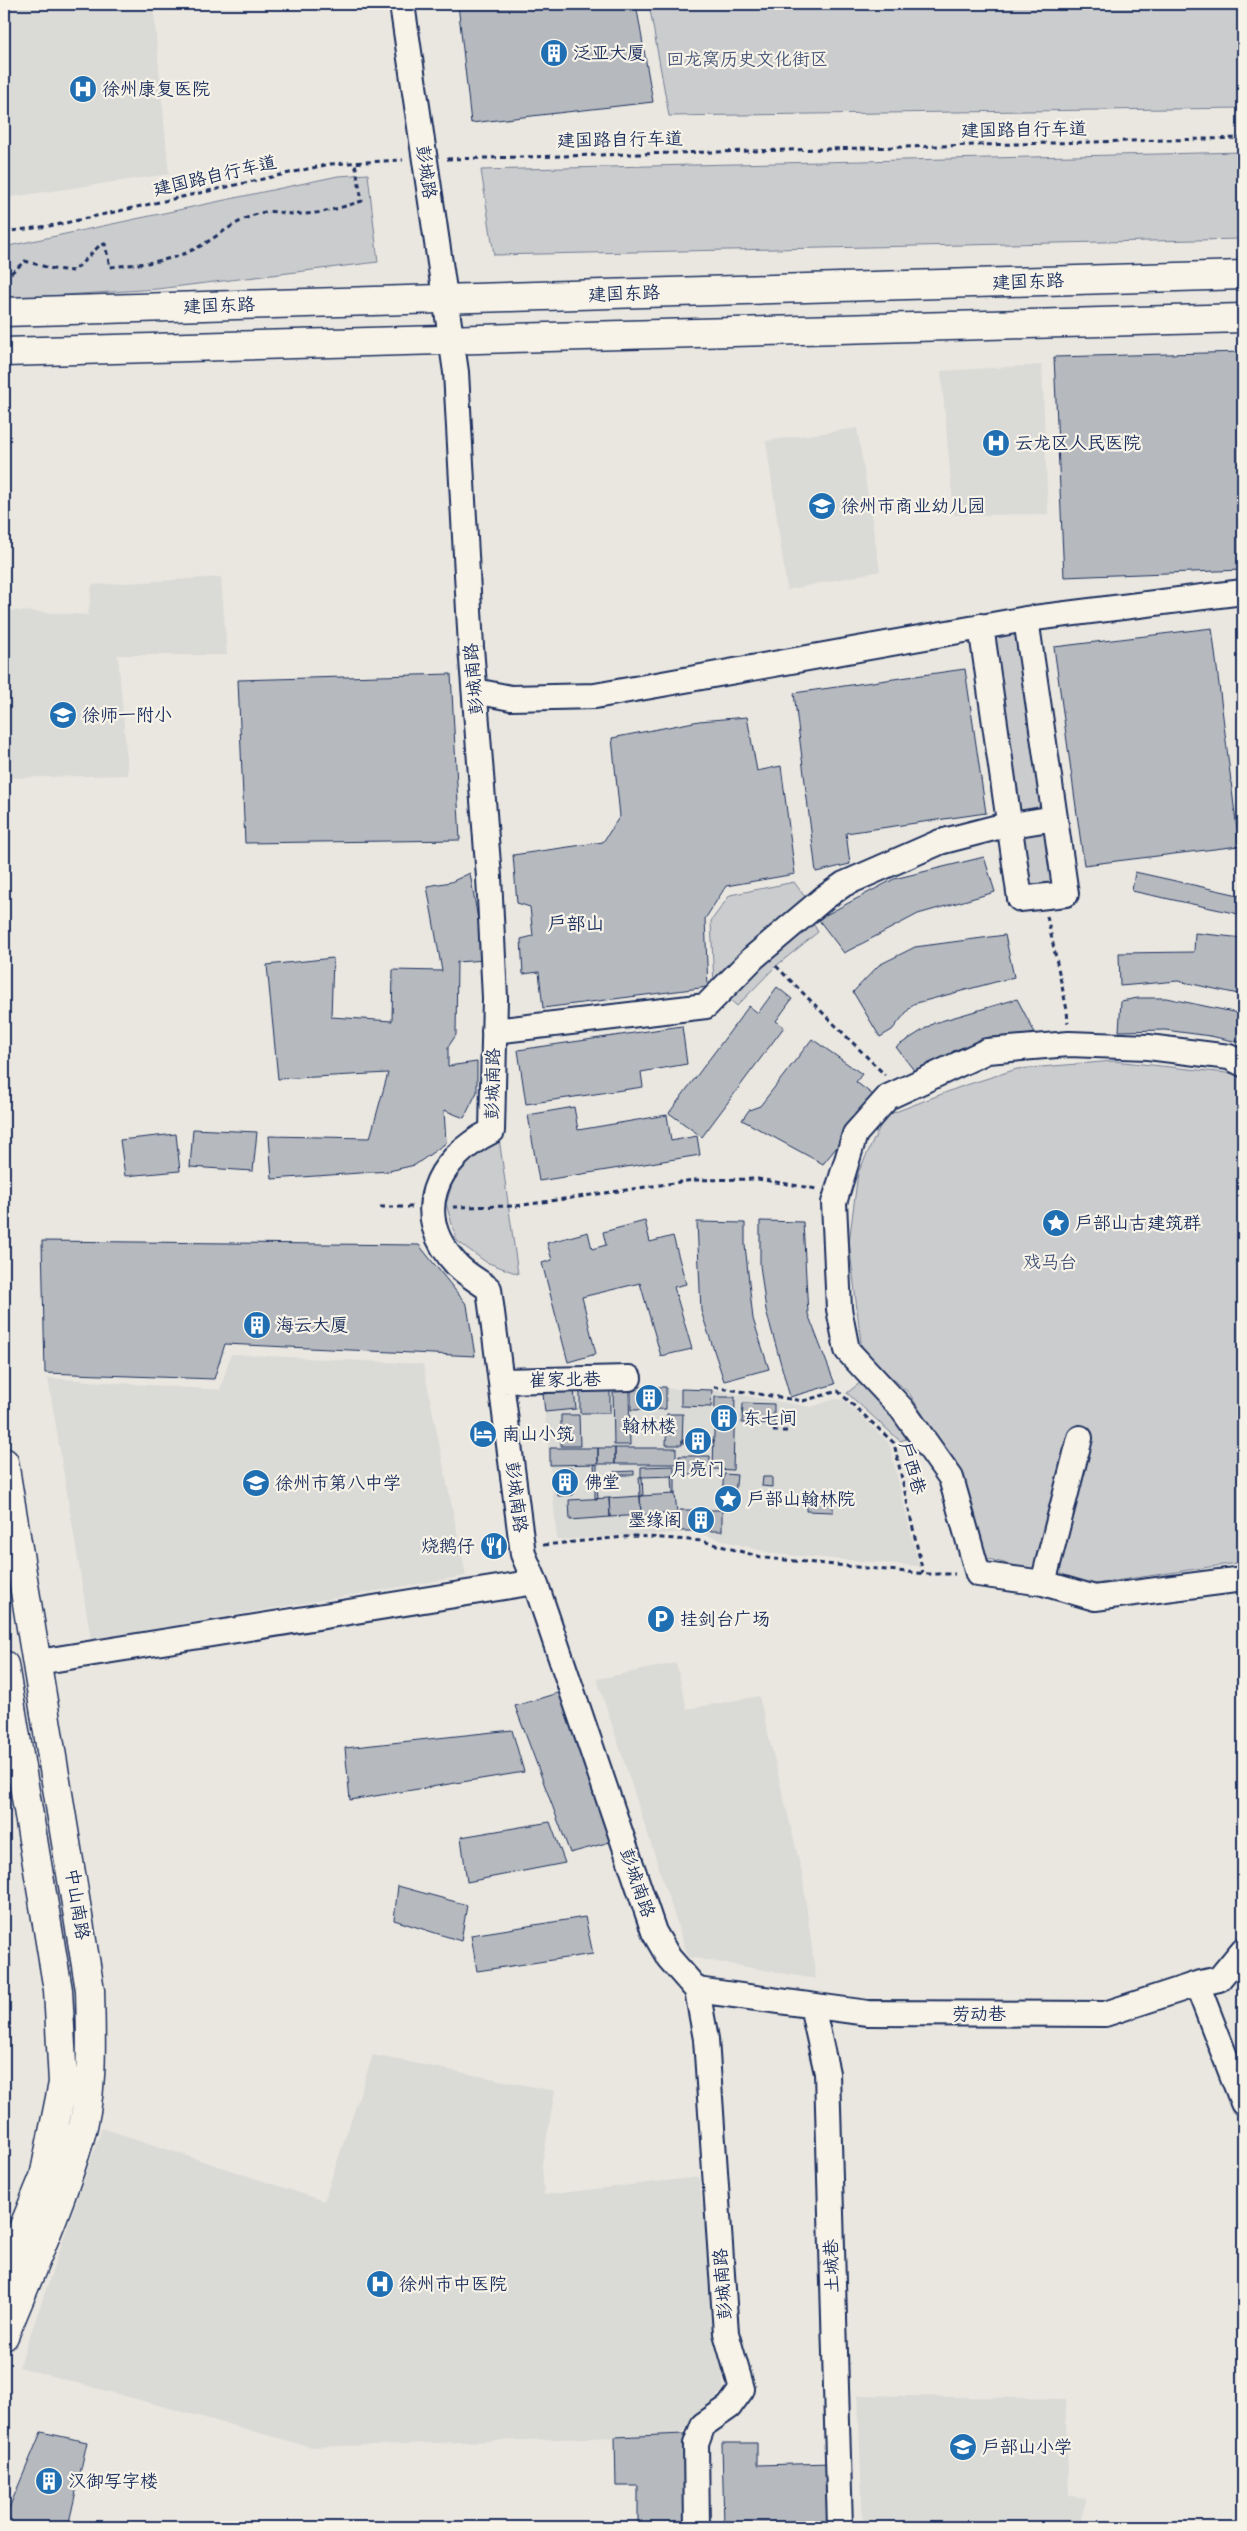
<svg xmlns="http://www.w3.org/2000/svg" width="1247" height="2531" font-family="'Balsamiq Sans','LXGW WenKai TC',sans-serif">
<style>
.built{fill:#dadad6}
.green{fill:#cbcccd;stroke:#737e96}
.building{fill:#b6babf;stroke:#1b2f5e}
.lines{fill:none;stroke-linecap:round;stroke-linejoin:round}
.minor-casing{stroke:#1b2f5e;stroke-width:28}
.major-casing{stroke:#1b2f5e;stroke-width:31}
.path{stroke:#1b2f5e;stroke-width:3;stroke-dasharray:5 4;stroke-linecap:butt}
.minor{stroke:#f7f3e8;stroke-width:24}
.major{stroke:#f7f3e8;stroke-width:28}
.labels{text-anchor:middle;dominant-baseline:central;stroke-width:4.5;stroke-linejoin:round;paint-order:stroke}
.poi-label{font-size:18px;fill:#1b2f5e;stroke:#f7f3e8;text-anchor:start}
.park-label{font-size:18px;fill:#47567a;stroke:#f7f3e8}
.street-label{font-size:18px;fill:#1b2f5e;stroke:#f7f3e8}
.neighbourhood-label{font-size:19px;fill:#1b2f5e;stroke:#f7f3e8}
</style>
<rect width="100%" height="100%" fill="#eae7e0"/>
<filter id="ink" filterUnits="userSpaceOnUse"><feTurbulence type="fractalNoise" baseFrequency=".02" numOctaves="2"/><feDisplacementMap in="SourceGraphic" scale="10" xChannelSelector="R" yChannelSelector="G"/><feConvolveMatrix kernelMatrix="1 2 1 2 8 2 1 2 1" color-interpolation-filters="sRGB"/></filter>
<g filter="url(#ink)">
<path class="built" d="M4,4H153L169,174L4,198Z
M1042,365L1048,514L954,515L941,371Z
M857,428L880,571L787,590L766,441Z
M221,577L227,655H118L128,775L4,778V610L88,615L92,585Z
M231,1354L423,1364L466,1576L91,1639L48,1378L220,1390Z
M613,1387L712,1390L811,1407L835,1399L844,1400L889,1443L919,1566L774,1554L692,1532L557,1540L543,1394Z
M676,1663L687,1709L759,1696L802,1873L816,1979L688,1957L597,1679Z
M4,1910L13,1970L4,1971Z
M373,2055L555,2091L542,2164L544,2195L699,2177L724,2389L680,2435L311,2447L19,2367L102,2128L324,2201Z
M858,2395L1065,2399L1069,2495L1085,2498L1081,2527H863Z"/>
<path class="green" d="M649,4H1243V108L669,116Z
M1243,152V239L494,255L481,170Z
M368,174L378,262L157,289L4,299V247L338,176Z
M1027,628L1066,894L1020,899L982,633Z
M794,882L816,912L810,918L818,932L776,966L737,1006L714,985L711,921L730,895Z
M1114,1061L1236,1074L1243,1082V1562L1088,1585L977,1556L962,1476L909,1393L862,1351L849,1242L858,1173L885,1116L960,1087L1017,1069Z
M499,1138L518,1274L486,1262L457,1241L446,1204L457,1167Z
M866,1378L915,1436L900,1441L847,1393Z"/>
<path class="building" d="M458,4H636L653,102L471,123Z
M1243,352V570L1064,577L1054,357Z
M1212,628L1239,846L1084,865L1054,647Z
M1241,642H1243V669Z
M965,669L986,813L846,833L850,864L816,872L794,693Z
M451,674L460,840L245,843L238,680Z
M747,717L757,771L781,766L795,874L726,886L705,919L708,987L543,1008L539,972L523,974L521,939L533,936L530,907L517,903L513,855L603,842L620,816L612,738L699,721Z
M984,857L995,892L918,914L844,953L818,919L894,879Z
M1135,872L1243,896V915L1132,891Z
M470,873L485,960L457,962L456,1035L448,1047V1066L477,1062V1092L464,1118L444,1110L446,1143L415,1165L389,1171L272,1179L269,1136L370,1138L388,1073L278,1079L267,965L333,958L331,1017L392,1021L393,970L442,971L427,886L451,882Z
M1195,933L1243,938V995L1178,981L1120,986L1119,953L1194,952Z
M1005,935L1014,977L913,1004L892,1030L880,1037L853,992L879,965L915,947Z
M777,987L792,999L776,1021L784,1027L702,1137L669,1113L749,1006L758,1013Z
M1138,998H1166L1238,1013L1243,1016V1043L1210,1036L1165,1030L1119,1031L1121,1001Z
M1017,999L1035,1033L1015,1038L990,1037L953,1051L922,1081L896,1047L934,1023Z
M682,1026L687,1064L641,1072L643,1087L526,1104L518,1050Z
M812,1039L862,1074L856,1082L877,1098L823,1164L742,1120L749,1110L760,1106Z
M574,1107L578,1130L667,1115L671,1141L697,1136L700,1155L539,1181L528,1115Z
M193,1129L257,1132L253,1171L190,1167Z
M176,1134L180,1171L125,1176L120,1140Z
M645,1221L650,1242L673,1236L686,1284L674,1287L692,1349L661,1356L640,1283L582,1297L596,1354L568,1362L542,1263L552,1260L547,1243L588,1232L592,1249L606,1245L603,1232Z
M760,1221L803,1222L808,1314L835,1384L790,1397L766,1310L760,1265Z
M697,1222L745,1223V1245L753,1319L769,1369L724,1381L701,1311Z
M42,1241L419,1245L467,1305L475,1356L225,1344L214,1379L45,1373Z
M613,1387H629L630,1445H614Z
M631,1387H666V1409L631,1410Z
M681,1389L712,1390L711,1407L681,1406Z
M610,1390V1413H580V1391Z
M574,1391L576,1409L545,1412L543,1394Z
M715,1397H735L733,1470L713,1469Z
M743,1403L774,1404V1424L742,1423Z
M667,1414H683L682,1445H666Z
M561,1415H579L580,1446H561Z
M682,1440H714V1442L682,1443Z
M550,1448H598V1464L550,1465Z
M598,1448H615V1464H598Z
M615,1448H676V1464H615Z
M679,1456H710V1474H679Z
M594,1464L597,1465V1477H595Z
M674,1466V1476L641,1477V1467Z
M572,1468L573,1495L558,1496L557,1469Z
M634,1471V1475H613V1472Z
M724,1474L737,1475L734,1504L721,1502Z
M672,1476H675V1494H673Z
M639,1477H642L643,1496H640Z
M763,1477H772V1487L762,1486Z
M592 1482a4 4 0 1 1 8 0a4 4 0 1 1-8 0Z
M597,1487L598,1499H595V1488Z
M675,1494L677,1513L641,1515L640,1496Z
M807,1494L833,1495V1512L806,1511Z
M640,1496L641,1515L610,1517L609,1498Z
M609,1498L610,1517L570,1520L569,1500Z
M679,1510H722V1531H679Z
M561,1692L610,1842L570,1853L515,1706Z
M512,1730L524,1772L350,1800L345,1748Z
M550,1822L565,1863L467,1882L461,1837Z
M398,1886L467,1905L461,1941L394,1920Z
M585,1917L593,1954L477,1971L471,1935Z
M41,2432L87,2442L68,2527H4V2520Z
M707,2433L709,2527H638V2486H616L615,2437Z
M722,2443H757V2465L832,2463L833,2527H724Z"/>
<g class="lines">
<g class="minor-casing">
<path id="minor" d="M402,4L456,372L471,647L489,877L495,998L492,1131C435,1159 409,1215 458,1266C467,1275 480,1282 489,1289L523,1554L535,1582L654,1932L669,1958L697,1990L706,2039L726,2333L742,2389L729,2407L703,2425L696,2444L697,2527
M981,626L1020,899L1066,894L1026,619
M475,691L511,698L595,696L1026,619L1243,592
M494,1031L706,1006L754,957L824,898L844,884L940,842L994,828L1055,818
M1243,1064L1229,1057L1148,1047L1069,1044L987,1051L888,1097L855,1134L834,1203L839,1309L847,1350L902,1409L951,1478L978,1574L1043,1583L1095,1598L1243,1579
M501,1381L629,1378
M1043,1583L1080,1438
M38,1662L535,1582
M1197,1984L1243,2103
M697,1990L868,2013L1105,2014L1197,1984L1219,1979L1243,1950
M812,2006L827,2073L840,2527"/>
</g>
<g class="major-casing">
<path id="major" d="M4,312L1243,275
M4,352L1243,318
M4,1462L90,1990C91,2039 94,2093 79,2141C60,2207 30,2272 4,2336
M4,1665L58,1990L63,2083L44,2177L4,2275"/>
</g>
<path class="path" d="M447,159L1243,138
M4,232L56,225L330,164L403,160
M4,279L25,261L53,269L74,271L100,245L105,244L110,267C136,264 163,263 188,252C215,241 235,218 265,212C274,210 285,214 295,214C319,215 339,208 362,201L355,163
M1047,916L1067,1010L1068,1023
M776,966L885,1075
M380,1207H412
M453,1207L516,1206L694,1180L758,1179L817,1189
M714,1387L803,1401L838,1391L894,1443L923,1573
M773,1431H788
M543,1545L635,1536L702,1541L765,1558L928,1574H955"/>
<use href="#minor" class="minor"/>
<use href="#major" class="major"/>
</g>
</g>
<defs>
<g id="building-disc" transform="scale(1.4375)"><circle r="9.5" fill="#1f6fb2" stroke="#f7f3e8"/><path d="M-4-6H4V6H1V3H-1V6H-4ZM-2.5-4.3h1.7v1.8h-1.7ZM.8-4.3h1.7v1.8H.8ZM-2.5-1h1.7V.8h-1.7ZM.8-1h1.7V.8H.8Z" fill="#fff"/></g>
<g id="hospital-disc" transform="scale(1.4375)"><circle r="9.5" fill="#1f6fb2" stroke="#f7f3e8"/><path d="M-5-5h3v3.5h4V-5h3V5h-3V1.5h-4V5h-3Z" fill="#fff"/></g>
<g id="school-disc" transform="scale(1.4375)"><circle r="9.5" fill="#1f6fb2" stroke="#f7f3e8"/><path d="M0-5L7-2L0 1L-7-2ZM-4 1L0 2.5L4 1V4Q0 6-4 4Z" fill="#fff"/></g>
<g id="sight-disc" transform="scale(1.4375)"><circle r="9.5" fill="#1f6fb2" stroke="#f7f3e8"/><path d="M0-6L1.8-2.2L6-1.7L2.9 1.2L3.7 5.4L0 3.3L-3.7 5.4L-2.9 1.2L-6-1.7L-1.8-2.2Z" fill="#fff"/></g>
<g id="hotel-disc" transform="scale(1.4375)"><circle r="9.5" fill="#1f6fb2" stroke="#f7f3e8"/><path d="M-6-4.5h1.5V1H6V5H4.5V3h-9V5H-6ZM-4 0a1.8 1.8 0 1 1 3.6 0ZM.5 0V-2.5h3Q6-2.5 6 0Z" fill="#fff"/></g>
<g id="restaurant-disc" transform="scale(1.4375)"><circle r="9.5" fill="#1f6fb2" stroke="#f7f3e8"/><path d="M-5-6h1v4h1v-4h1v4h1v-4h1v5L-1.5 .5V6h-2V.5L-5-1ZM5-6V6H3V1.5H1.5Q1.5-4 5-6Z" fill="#fff"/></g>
<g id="parking-disc" transform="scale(1.4375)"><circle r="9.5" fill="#1f6fb2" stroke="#f7f3e8"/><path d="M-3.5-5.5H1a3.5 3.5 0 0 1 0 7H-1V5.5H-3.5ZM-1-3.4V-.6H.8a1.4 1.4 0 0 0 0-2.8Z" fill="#fff"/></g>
</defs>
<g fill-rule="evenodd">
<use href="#building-disc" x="554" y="53"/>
<use href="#hospital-disc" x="83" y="89"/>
<use href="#hospital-disc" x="996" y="443"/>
<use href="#school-disc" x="822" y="506"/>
<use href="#school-disc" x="63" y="715"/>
<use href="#sight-disc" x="1056" y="1223"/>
<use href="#building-disc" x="257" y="1325"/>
<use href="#building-disc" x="649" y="1398"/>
<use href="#building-disc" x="724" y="1418"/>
<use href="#hotel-disc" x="483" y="1434"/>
<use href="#building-disc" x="698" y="1441"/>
<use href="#building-disc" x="565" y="1482"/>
<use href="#school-disc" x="256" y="1483"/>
<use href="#sight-disc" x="728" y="1499"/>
<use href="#building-disc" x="701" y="1520"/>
<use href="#restaurant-disc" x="494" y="1546"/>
<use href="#parking-disc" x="661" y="1619"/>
<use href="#hospital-disc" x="380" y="2284"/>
<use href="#school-disc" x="963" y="2447"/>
<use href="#building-disc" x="49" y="2481"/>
</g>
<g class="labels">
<g class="poi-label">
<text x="573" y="53">泛亚大厦</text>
<text x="102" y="89">徐州康复医院</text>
<text x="1015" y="443">云龙区人民医院</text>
<text x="841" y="506">徐州市商业幼儿园</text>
<text x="82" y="715">徐师一附小</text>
<text x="1075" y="1223">户部山古建筑群</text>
<text x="276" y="1325">海云大厦</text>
<text x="743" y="1418">东七间</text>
<text x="649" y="1426" text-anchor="middle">翰林楼</text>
<text x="502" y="1434">南山小筑</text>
<text x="698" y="1469" text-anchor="middle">月亮门</text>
<text x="584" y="1482">佛堂</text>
<text x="275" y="1483">徐州市第八中学</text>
<text x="747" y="1499">户部山翰林院</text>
<text x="682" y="1520" text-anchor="end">墨缘阁</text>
<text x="475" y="1546" text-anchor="end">烧鹅仔</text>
<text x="680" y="1619">挂剑台广场</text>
<text x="399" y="2284">徐州市中医院</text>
<text x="982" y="2447">户部山小学</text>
<text x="68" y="2481">汉御写字楼</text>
</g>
<g class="park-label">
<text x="747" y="59">回龙窝历史文化街区</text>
<text x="1050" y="1262">戏马台</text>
</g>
<g class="street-label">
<text transform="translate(1024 130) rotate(-1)">建国路自行车道</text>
<text transform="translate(620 140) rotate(-1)">建国路自行车道</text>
<text transform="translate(426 172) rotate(82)">彭城路</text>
<text transform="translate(215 176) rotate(-13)">建国路自行车道</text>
<text transform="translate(1028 282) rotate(-2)">建国东路</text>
<text transform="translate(624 294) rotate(-2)">建国东路</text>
<text transform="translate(219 306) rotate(-2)">建国东路</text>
<text transform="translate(474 679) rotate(-95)">彭城南路</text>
<text transform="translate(493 1084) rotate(-89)">彭城南路</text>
<text transform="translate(565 1380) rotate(-1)">崔家北巷</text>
<text transform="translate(912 1468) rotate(74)">户西巷</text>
<text transform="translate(516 1497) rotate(83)">彭城南路</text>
<text transform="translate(637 1883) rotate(71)">彭城南路</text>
<text transform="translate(77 1904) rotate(81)">中山南路</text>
<text x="979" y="2014">劳动巷</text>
<text transform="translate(832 2266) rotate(-92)">土城巷</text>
<text transform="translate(723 2284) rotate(-94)">彭城南路</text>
</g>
<g class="neighbourhood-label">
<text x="576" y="924">户部山</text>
</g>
</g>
<rect width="1247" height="2531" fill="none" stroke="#f7f3e8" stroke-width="20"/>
<rect x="10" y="10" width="1227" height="2511" fill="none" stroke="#1b2f5e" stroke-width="2" filter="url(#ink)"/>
</svg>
